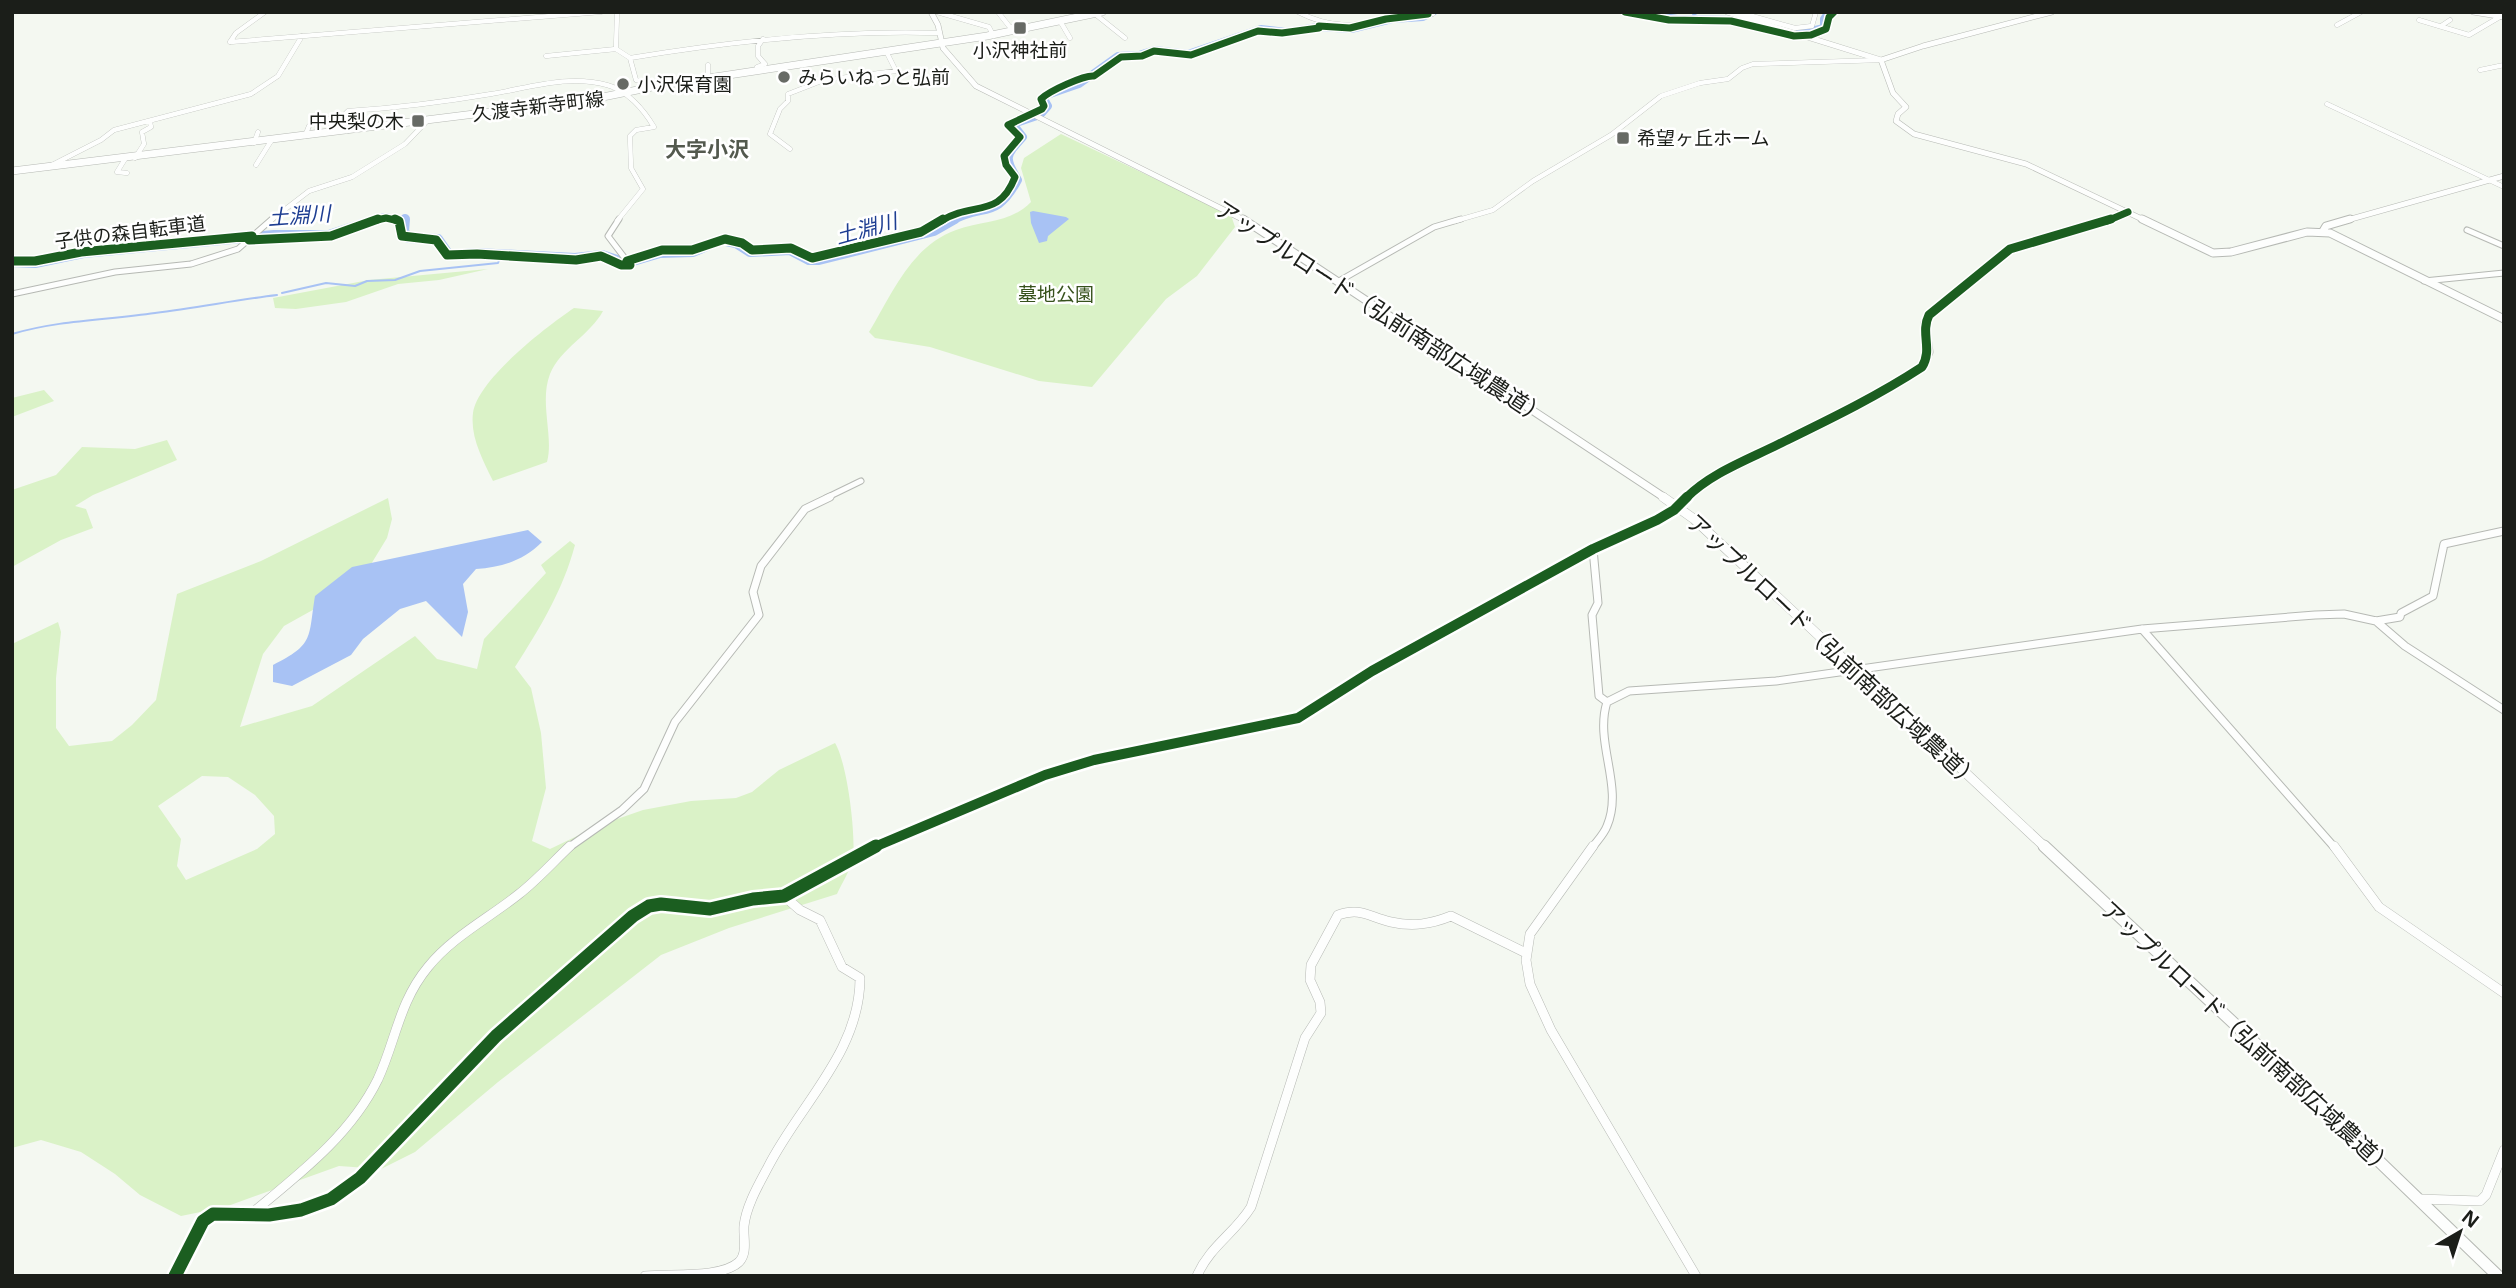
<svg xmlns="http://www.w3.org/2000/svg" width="2516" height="1288" font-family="'Noto Sans','Noto Sans JP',sans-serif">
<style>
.green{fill:#daf2c7;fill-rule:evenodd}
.water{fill:#a8c2f4}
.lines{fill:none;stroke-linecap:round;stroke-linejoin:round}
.stream{stroke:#a8c2f4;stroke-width:2}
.river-far1{stroke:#a8c2f4;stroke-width:8}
.river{stroke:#a8c2f4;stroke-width:10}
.minor-far3-casing{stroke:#b6b9b4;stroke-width:5}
.minor-far2-casing{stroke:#b6b9b4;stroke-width:7}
.minor-far1-casing{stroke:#b6b9b4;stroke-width:9}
.minor-casing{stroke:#b6b9b4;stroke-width:10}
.tertiary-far3-casing{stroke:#b6b9b4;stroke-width:6}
.tertiary-far2-casing{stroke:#b6b9b4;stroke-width:9}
.tertiary-far1-casing{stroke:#b6b9b4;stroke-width:10}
.tertiary-casing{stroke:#b6b9b4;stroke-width:13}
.secondary-casing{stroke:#b6b9b4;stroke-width:8}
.minor-far3{stroke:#fdfefd;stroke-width:4.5}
.minor-far2{stroke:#fdfefd;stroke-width:5}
.minor-far1{stroke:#fdfefd;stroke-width:7}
.minor{stroke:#fdfefd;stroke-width:9}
.tertiary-far3{stroke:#fdfefd;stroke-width:5}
.tertiary-far2{stroke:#fdfefd;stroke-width:7}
.tertiary-far1{stroke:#fdfefd;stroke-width:9}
.tertiary{stroke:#fdfefd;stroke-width:11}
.secondary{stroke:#fdfefd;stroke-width:7}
.cycleway-far3-casing{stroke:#fff;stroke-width:10}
.cycleway-far2-casing{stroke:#fff;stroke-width:12}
.cycleway-far1-casing{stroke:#fff;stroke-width:15}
.cycleway-casing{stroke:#fff;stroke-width:18}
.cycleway-far3{stroke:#1b5e20;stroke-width:7}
.cycleway-far2{stroke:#1b5e20;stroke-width:9}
.cycleway-far1{stroke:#1b5e20;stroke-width:10}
.cycleway{stroke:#1b5e20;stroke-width:13}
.poi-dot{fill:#676a65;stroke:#fff;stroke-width:2.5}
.labels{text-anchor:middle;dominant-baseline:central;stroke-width:5;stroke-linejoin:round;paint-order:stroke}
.far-poi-label{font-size:19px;fill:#1b1e19;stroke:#fff;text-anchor:start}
.far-street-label{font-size:19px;fill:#1b1e19;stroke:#fff}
.far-park-label{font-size:19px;fill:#37521c;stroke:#fff}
.far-quarter-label{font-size:21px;font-weight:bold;fill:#53594e;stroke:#fff}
.far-water-label{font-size:21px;font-style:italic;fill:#1e3e92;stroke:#fff}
.street-label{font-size:23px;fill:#1b1e19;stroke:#fff}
</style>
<rect width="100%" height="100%" fill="#f4f8f1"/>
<path class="green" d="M1061,134L1231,215L1235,227L1197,276L1166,299L1092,387L1039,381L930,347L875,338L869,332C892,294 911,246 956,230C984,220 1009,224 1031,202L1021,168L1024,158Z
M488,269L439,280L398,284L346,302L296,309L275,308L273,298L369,280Z
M574,308L603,311C590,335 561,348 550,374C539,402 554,437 547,462L493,481C483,460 470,437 473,413C478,379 546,327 574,308Z
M44,390L54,401L12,417V398Z
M167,440L177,460L93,495L75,506L86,509L93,528L61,540L12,567V490L56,475L82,447L135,449Z
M388,498L392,519L387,538L365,574L336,597L284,626L263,654L240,727L312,706L415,636L437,659L477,669L484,639L546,573L541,565L570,541L575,545C563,590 540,628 515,667L531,688L541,733L546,788L532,841L550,849L600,825L643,810L691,801L736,798L752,792L779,770L835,743C847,762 856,834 853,858C851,869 842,883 837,894L729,928L661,955L498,1082L415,1152L381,1169L339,1166L225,1207L181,1216L140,1195L115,1174L81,1152L41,1140L12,1148V644L58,622L61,632L56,678V728L69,746L112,741L132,725L156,700L177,594L261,561ZM202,776L228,777L255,795L274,816L275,834L257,849L186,880L177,866L181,839L158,806Z"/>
<path class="water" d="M1033,211L1066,217L1069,219L1048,236L1047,241L1039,243L1031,223L1030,212Z
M528,530L542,542C523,561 502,567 476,569L463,584L468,612L462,637L426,601L400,609L363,639L351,655L292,686L273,682V665C315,644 308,638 315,596L352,567Z"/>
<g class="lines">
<path class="stream" d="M1697,20L1693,15L1699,12
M282,293L326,283L355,286L367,281L395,280L420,271L498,263L500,258
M12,334C59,320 107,320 155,313C196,308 236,300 277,295"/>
<path class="river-far1" d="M1631,12L1677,19L1734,20L1793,35L1824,28V19L1829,12
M372,221L384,217L405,221
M952,221C984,203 996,221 1018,180C1005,157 1005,157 1023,137L1013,124L1040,115L1048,106L1044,99L1047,95L1079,84L1118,56L1139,55L1155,50L1188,54L1261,29L1286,32L1318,27L1351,29L1392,19L1423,17L1433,12"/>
<path class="river" d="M405,219L404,231L408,238L438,239L447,252L453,255L477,253L575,258L602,255L626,263L660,253L693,252L721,240L736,243L750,252L790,250L809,260H819L934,231L955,219
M12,262L35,263L83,253L274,235H329L377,219"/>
<g class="minor-far3-casing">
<path id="minor-far3" d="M617,12L616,49L630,58L636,80L661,85
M937,12L989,27L993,35
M998,12L1009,26L1017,30
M1298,12C1353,40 1379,13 1433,14
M1738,12L1795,28L1812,26L1816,12
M1095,14L1125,38
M2419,20L2469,35L2503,15
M1060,21L1070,38
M2337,25L2361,12
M2441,26L2450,20
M230,42L601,12
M230,42L236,33L265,12
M546,56L616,49
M630,58C732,41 834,30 938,33
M708,65V79
M2480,70L2504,65
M758,71L757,67L765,64L758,56V46L763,39
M2327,104L2504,187
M343,116L348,111C396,108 444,102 491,94C529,88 568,74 607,85C627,90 644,110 654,127L636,130L630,136L631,168L643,189L617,221
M327,121L333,116H343L349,124L347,131
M305,136L309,126
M254,143L258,132
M790,149L770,134L780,109L788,101V94L824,80L896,71L886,51
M135,158L144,144L142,132L151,127L150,122
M125,159L117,172L127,173
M256,165L271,141
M50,166L101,140L114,130L251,94L278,76L302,36
M270,221L309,191L352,177L405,144L428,120
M1455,221L1493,210L1533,181L1611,135L1661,96L1700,83L1728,79L1742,68L1753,64L1881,60"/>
</g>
<g class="minor-far2-casing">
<path id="minor-far2" d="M619,219L608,236L627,261
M2467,230L2504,246
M1339,281L1434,227L1461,219
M2424,281L2504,273
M12,294L115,272L191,264L238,249L272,219
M826,498L861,481"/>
</g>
<g class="minor-far1-casing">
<path id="minor-far1" d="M1593,549L1598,603L1592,615L1599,696L1607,702
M2376,621L2405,646L2504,710
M2142,629L2335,848
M568,848L622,810L644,789L675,722L759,615L753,592L761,566L805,509L830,497
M872,848L1045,775L1094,760L1298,718L1426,641L1593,549L1657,520L1679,506
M1592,848C1597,841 1604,834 1607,826C1624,786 1594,743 1607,702L1629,691L1776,681L2142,629L2315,615L2344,614L2376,621L2400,617L2401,613L2433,596L2444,544L2504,531"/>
</g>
<g class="minor-casing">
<path id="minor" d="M1593,846L1530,934L1526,960L1530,984L1551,1030L1696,1276
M2334,846L2379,907L2504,993
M2419,1199L2480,1201L2486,1195L2504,1150
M251,1214C299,1174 350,1136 378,1079C396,1040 399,1002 428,967C452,937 489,918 519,894C537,880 553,862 570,846
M175,1276L203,1221L213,1214L269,1215L301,1210L331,1199L360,1178L496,1036L633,916L649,906L661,904L710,909L753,899L784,896L876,846
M645,1276C669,1273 721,1279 739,1262C748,1253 743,1237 744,1226C746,1206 759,1184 768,1167C800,1104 860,1052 860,978L842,967L820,920L800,910L784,896
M1197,1276C1209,1247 1235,1233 1251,1207L1305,1038L1321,1013L1320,1002L1310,980L1311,965L1338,915C1361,907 1369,917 1391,922C1413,927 1431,924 1451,916L1524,952"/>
</g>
<g class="tertiary-far3-casing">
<path id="tertiary-far3" d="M931,12L938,25L943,48L976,86L1246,221
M1727,12L1881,60L1923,46L2052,12
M2473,12L2504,17
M1881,60L1893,93L1906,107L1898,114L1896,121L1914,134L2026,164L2146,221
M2107,221L2128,212
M2344,221L2504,176"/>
</g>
<g class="tertiary-far2-casing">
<path id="tertiary-far2" d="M1243,219L1665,498
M2142,219L2213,253L2231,252L2307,232L2330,233L2504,319
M2323,231L2326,226L2350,219
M1686,498L1698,486L1721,473L1857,406L1922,367L1929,352L1925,323L1929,315L2010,249L2111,219"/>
</g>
<g class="tertiary-far1-casing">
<path id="tertiary-far1" d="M1663,497L1694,519L2046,848
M1679,506L1688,497"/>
</g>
<g class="tertiary-casing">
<path id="tertiary" d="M2044,846L2301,1086L2498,1276"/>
</g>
<g class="secondary-casing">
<path id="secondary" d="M12,171L588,100L662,85L987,36L1102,12"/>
</g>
<use href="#minor-far3" class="minor-far3"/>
<use href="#minor-far2" class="minor-far2"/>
<use href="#minor-far1" class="minor-far1"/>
<use href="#minor" class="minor"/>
<use href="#tertiary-far3" class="tertiary-far3"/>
<use href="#tertiary-far2" class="tertiary-far2"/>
<use href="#tertiary-far1" class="tertiary-far1"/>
<use href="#tertiary" class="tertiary"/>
<use href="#secondary" class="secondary"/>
<g class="cycleway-far3-casing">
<path id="cycleway-far3" d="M1625,12L1669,20L1731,21L1794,36L1811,35L1826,29L1829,17L1834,12
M1319,26L1350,28L1386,19L1428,14
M372,221L386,218L399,221
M941,221C973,201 999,219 1015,177L1006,165L1004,156L1020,137L1008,125L1042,109L1044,106L1041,99C1049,91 1084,75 1094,76L1121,57L1142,56L1154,51L1191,55L1258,31L1282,33L1319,28
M2107,221L2128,212"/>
</g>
<g class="cycleway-far2-casing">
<path id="cycleway-far2" d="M395,219L399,221L402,236L436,240L447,255L477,254L576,260L601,256L621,265H630
M249,240L331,236L378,219
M12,261H35L81,252L252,236
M627,261L662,250H692L725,239L742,243L752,250L791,248L812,258L921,232L943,219
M1686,498C1711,473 1747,460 1779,444C1828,420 1876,397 1922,367C1933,349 1920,333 1929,315L2010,249L2111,219"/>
</g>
<g class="cycleway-far1-casing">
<path id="cycleway-far1" d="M872,848L1045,775L1094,760L1298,718L1372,671L1593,549L1657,520L1674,510L1687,497"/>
</g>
<g class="cycleway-casing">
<path id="cycleway" d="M175,1276L203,1221L213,1214L269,1215L301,1210L331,1199L360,1178L496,1036L633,916L649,906L661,904L710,909L753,899L784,896L876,846"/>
</g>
<use href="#cycleway-far3" class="cycleway-far3"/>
<use href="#cycleway-far2" class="cycleway-far2"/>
<use href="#cycleway-far1" class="cycleway-far1"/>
<use href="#cycleway" class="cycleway"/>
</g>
<g class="poi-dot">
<rect x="1013" y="21" width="14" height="14" rx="3.5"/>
<circle cx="784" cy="77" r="7"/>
<circle cx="623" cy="84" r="7"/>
<rect x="411" y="114" width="14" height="14" rx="3.5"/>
<rect x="1616" y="131" width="14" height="14" rx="3.5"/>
</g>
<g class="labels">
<g class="far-poi-label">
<text x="1020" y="50" text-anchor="middle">小沢神社前</text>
<text x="798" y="77">みらいねっと弘前</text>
<text x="637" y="84">小沢保育園</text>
<text x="404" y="121" text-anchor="end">中央梨の木</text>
<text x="1637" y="138">希望ヶ丘ホーム</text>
</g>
<g class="far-street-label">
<text transform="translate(538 106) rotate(-7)">久渡寺新寺町線</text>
<text transform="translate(130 232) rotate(-7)">子供の森自転車道</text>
</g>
<g class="far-park-label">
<text x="1056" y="294">墓地公園</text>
</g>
<g class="far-quarter-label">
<text x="707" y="149">大字小沢</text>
</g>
<g class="far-water-label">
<text transform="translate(299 215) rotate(-4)">土淵川</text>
<text transform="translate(866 228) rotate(-15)">土淵川</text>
</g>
<g class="street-label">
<text transform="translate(1382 312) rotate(33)">アップルロード（弘前南部広域農道）</text>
<text transform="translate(1834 651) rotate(43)">アップルロード（弘前南部広域農道）</text>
<text transform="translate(2248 1038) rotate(43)">アップルロード（弘前南部広域農道）</text>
</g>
</g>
<rect width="2516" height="1288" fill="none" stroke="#1b1e19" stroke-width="28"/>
<g transform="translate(2460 1232) rotate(39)" stroke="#ffffff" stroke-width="5" paint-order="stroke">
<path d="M0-5L12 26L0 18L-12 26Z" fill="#1b1e19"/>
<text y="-10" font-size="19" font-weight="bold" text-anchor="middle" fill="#1b1e19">N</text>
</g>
</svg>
